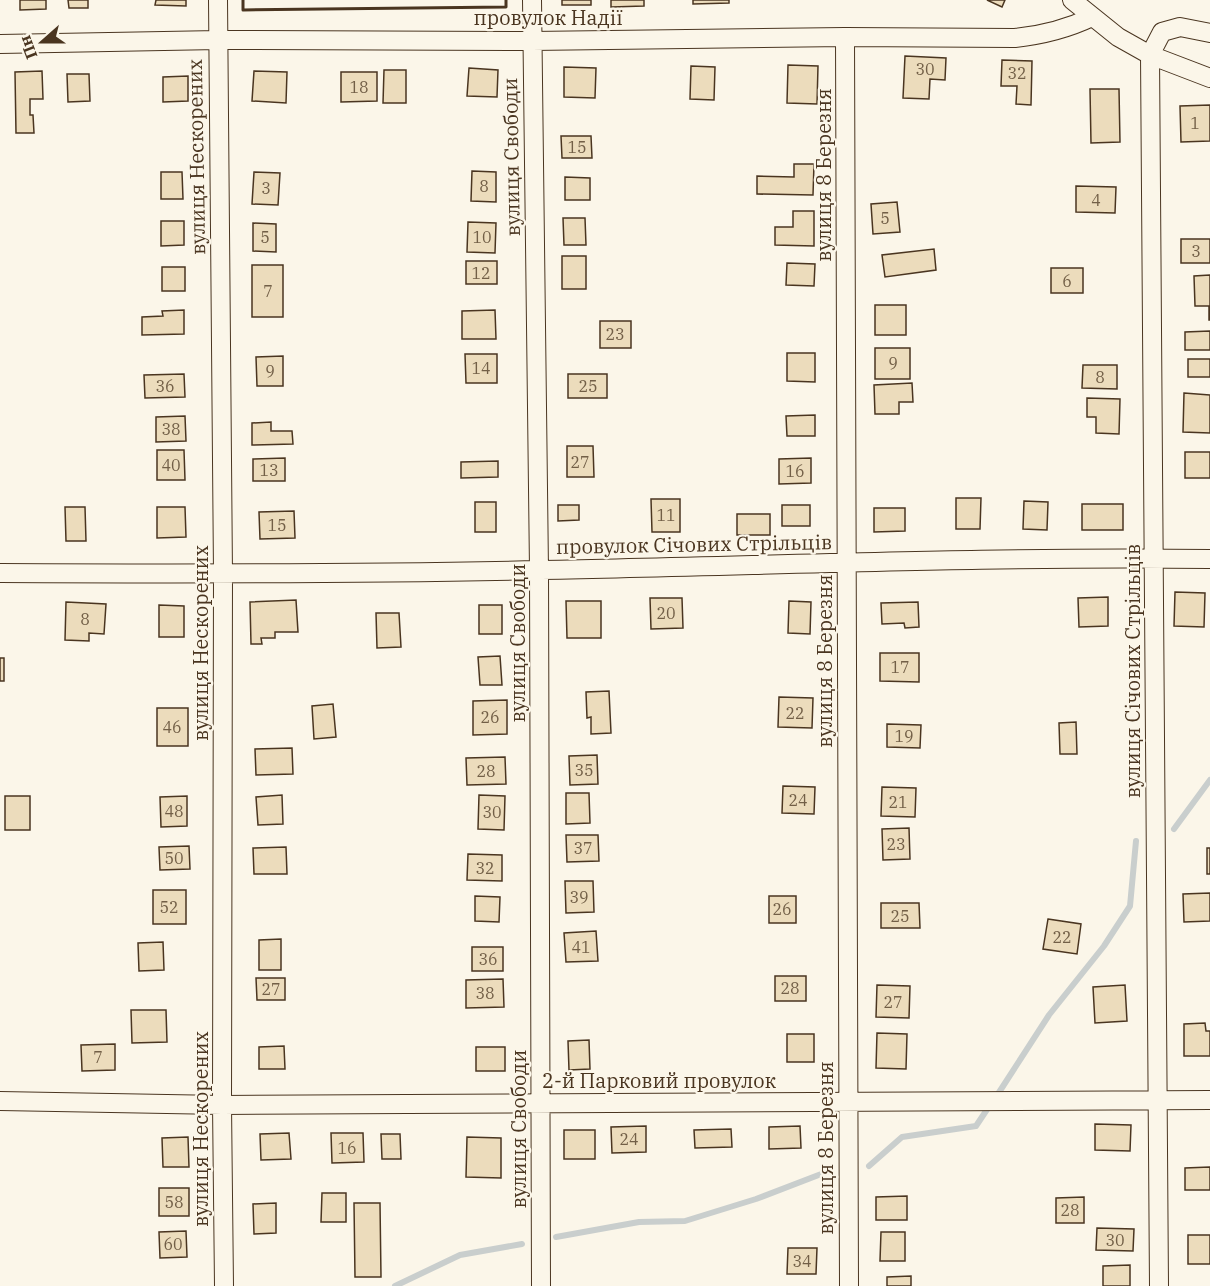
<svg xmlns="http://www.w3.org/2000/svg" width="1210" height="1286" font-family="'IBM Plex Serif',serif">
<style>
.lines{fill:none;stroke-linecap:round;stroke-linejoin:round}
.stream{stroke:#c9cecd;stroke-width:6}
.building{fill:#ecdcbc;stroke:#4a3520;stroke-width:1.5}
.street-casing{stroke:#4a3520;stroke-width:20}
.street{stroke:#fbf6e9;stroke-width:18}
.wall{stroke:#4a3520;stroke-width:3}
.labels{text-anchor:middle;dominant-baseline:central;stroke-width:4.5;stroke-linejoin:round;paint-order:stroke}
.number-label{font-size:16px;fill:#725f47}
.street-label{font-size:20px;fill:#4a3520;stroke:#fbf6e9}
</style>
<rect width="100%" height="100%" fill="#fbf6e9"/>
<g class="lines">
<path class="stream" d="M1174,829L1210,780
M996,1097L1049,1015L1104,946L1130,906L1136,841
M869,1166L902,1137L976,1126L990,1105
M556,1237L639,1222L685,1221L756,1199L829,1171
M395,1286L460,1255L522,1244"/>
</g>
<path class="building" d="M20,0H46V9L20,10Z
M68,0H88V8H69Z
M156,0H186V6L155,5Z
M562,0H591V5H562Z
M611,0H644V6L611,7Z
M693,0H729V3L693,4Z
M987,0H1005L1002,7Z
M905,56L946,58L945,80L930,79L929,99L903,98Z
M1002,60L1032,61L1031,105L1016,104L1017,86H1001Z
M788,65L818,66L817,104L787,103Z
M691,66L715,67L714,100L690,99Z
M564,67L596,68L595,98L564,97Z
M469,68L498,70L497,97L467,96Z
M384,70H406V103H383Z
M42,71L43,99H30V115H33L34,133H16L15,72Z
M254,71L287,72L286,103L252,101Z
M341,72H377V101L341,102Z
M67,74H89L90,101L68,102Z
M188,76V101L163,102V77Z
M1090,89H1119L1120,142L1091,143Z
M1210,105V141L1181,142L1180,106Z
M561,136H591L592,158H562Z
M794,164H814L813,195L757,194V176L794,177Z
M472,171L496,172V202L471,201Z
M161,172H182L183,199H161Z
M254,172L280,173L278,205L252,204Z
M565,177L590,178V200H565Z
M1076,186L1116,187L1115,213L1076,212Z
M897,202L900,232L873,234L871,204Z
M793,211H814V246L775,245V227H793Z
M563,218H585L586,245H564Z
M161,221H184V245L161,246Z
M468,222L496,223L495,253L467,252Z
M253,223L276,224V252L253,251Z
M1181,239H1210V263H1181Z
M934,249L936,270L885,277L882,255Z
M562,256H586V289H562Z
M466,261H497V284H466Z
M787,263L815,264L814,286L786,285Z
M252,265H283V317H252Z
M162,267H185V291H162Z
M1051,268H1083V293H1051Z
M1210,275V320H1209V306H1195L1194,276Z
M875,305H906V335H875Z
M184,310V334L142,335V317L163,316L162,311Z
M495,310L496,339H462V311Z
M600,321H631V348H600Z
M1210,331V350H1185V332Z
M875,348H910V379H875Z
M787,353H815V382L787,381Z
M465,354H497V383H466Z
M283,356V386H257L256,357Z
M1188,359H1210V377H1188Z
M1083,365H1117V389L1082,388Z
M184,374L185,397L145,398L144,375Z
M568,374H607V398H568Z
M912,383L913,402H899V414H875L874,385Z
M1184,393L1210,395V433L1183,432Z
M1087,398L1120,399L1119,434L1096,433V417H1087Z
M815,415V436H787L786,416Z
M185,416L186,441L156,442V417Z
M271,422V431H292L293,444L252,445V423Z
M567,446H593L594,477H567Z
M157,450H184L185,480H157Z
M1185,452H1210V478H1185Z
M285,458V481H253V459Z
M811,458V483L779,484V459Z
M498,461V477L461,478V462Z
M956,498H981L980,529H956Z
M651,499H680V532H652Z
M1024,501L1048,502L1047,530L1023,529Z
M475,502H496V532H475Z
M1082,504H1123V530H1082Z
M558,505H579V520L558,521Z
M782,505H810V526H782Z
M65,507H85L86,541H66Z
M157,507H185L186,537L157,538Z
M874,508H905V531L874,532Z
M294,511L295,538L260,539L259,512Z
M737,514H770V535H737Z
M1175,592L1205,593L1204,627L1174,626Z
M1108,597V626L1079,627L1078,598Z
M650,598H682L683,628L651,629Z
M296,600L298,632H275V638H261L262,644H251L250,602Z
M566,601H601V638H567Z
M789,601L811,602L810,634L788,633Z
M66,602L106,604L104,634L89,633V641L65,640Z
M918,602L919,627L905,628L904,623L882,624L881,603Z
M159,605L184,606V637H159Z
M479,605H502V634H479Z
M376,613H399L401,647L377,648Z
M880,653H919V682L880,681Z
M500,656L502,685H480L478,657Z
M0,658H4V681H0Z
M609,691L611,733L591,734V717L587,718L586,692Z
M779,697L813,698L812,728L778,727Z
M507,700V734L473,735V701Z
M333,704L336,737L314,739L312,706Z
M157,708H188V746H157Z
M1076,722L1077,754H1060L1059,723Z
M887,724L921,725L920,748L887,747Z
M292,748L293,774L256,775L255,749Z
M597,755L598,784L570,785L569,756Z
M505,757L506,784L467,785L466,758Z
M783,786L815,787L814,814L782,813Z
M882,787L916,788L915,817L881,816Z
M566,793H589L590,823L566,824Z
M282,795L283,824L258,825L256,797Z
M479,795L505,796L504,830L478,829Z
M5,796H30V830H5Z
M187,796V826L161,827L160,797Z
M909,828L910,859L883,860L882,829Z
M566,835H598L599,861L567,862Z
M189,846L190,869L160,870L159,847Z
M286,847L287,874H254L253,848Z
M1207,848H1210V874H1207Z
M468,854L502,855V881L467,880Z
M565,881H593L594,912L566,913Z
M153,890H186V924H153Z
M1210,893V921L1184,922L1183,894Z
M475,896L500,897L499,922L475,921Z
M769,896H796V923H769Z
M881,903H919L920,928H881Z
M1048,919L1081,924L1077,954L1043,949Z
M596,931L598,961L566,962L564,933Z
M281,939V970H259V940Z
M163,942L164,970L139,971L138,943Z
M472,947H503V971H472Z
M775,976H806V1001H775Z
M256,978H285V1000H257Z
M503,979L504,1007L466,1008V980Z
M877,985L910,986L909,1018L876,1017Z
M1125,985L1127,1021L1095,1023L1093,987Z
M131,1010H166L167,1042L132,1043Z
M1205,1023L1206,1031H1210V1056H1184V1024Z
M877,1033L907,1034L906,1069L876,1068Z
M787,1034H814V1062H787Z
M589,1040L590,1069L569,1070L568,1041Z
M115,1044V1070L82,1071L81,1045Z
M284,1046L285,1069H259V1047Z
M476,1047H505V1071H476Z
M1095,1124L1131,1125L1130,1151L1095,1150Z
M646,1126V1152L612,1153L611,1127Z
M800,1126L801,1148L769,1149V1127Z
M731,1129L732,1147L695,1148L694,1130Z
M564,1130H595V1159H564Z
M289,1133L291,1159L261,1160L260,1134Z
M331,1133H363L364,1162L332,1163Z
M381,1134H400L401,1159H382Z
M188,1137L189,1167H163L162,1138Z
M467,1137L501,1138V1178L466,1177Z
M1210,1167V1190H1185V1168Z
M159,1188H189V1216H159Z
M322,1193H346V1222H321Z
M907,1196V1220H876V1197Z
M1084,1197V1223H1056V1198Z
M276,1203V1233L254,1234L253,1204Z
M354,1203H380L381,1277H355Z
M1097,1228L1134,1229L1133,1251L1096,1250Z
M186,1231L187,1257L160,1258L159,1232Z
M881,1232H905V1261H880Z
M1188,1235H1210V1264H1188Z
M788,1248H817L816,1274H787Z
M1130,1265V1286H1103V1266Z
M911,1276V1286H887V1277Z"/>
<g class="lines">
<g class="street-casing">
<path id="street" d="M218,0L223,574L222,1105L224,1286
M532,0L539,570L541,1286
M1072,0L1118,37L1150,55L1210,78
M845,37L849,1286
M0,44L218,40L532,41L845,37L1015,38C1043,35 1067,29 1092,17
M0,573C180,574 361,574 541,570C764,566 987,556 1210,559
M0,1101L222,1105L1210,1100
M1159,1286L1150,55L1162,32L1180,27L1210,33"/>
</g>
<use href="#street" class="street"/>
<path class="wall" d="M243,0V10L506,7V0"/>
</g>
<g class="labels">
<g class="number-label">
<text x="925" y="69">30</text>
<text x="1017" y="73">32</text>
<text x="359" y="87">18</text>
<text x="1195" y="123">1</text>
<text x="577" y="147">15</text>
<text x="484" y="186">8</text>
<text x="266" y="188">3</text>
<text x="1096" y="200">4</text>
<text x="885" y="218">5</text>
<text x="265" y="237">5</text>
<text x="482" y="237">10</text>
<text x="1196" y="251">3</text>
<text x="481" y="273">12</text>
<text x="1067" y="281">6</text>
<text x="268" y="291">7</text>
<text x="615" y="334">23</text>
<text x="893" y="363">9</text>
<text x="481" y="368">14</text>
<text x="270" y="371">9</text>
<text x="1100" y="377">8</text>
<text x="165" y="386">36</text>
<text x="588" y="386">25</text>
<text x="171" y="429">38</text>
<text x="580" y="462">27</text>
<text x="171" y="465">40</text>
<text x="269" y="470">13</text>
<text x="795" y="471">16</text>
<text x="666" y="515">11</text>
<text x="277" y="525">15</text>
<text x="666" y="613">20</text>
<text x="85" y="619">8</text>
<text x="900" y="667">17</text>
<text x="795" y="713">22</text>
<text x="490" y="717">26</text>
<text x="172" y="727">46</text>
<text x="904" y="736">19</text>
<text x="584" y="770">35</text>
<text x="486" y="771">28</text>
<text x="798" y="800">24</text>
<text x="898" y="802">21</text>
<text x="174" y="811">48</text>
<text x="492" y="812">30</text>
<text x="896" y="844">23</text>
<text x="583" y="848">37</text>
<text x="174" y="858">50</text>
<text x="485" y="868">32</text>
<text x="579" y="897">39</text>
<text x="169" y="907">52</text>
<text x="782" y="909">26</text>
<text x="900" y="916">25</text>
<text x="1062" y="937">22</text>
<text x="581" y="947">41</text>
<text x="488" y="959">36</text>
<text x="790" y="988">28</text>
<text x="271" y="989">27</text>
<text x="485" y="993">38</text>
<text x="893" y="1002">27</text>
<text x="98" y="1057">7</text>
<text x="629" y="1139">24</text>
<text x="347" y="1148">16</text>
<text x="174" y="1202">58</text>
<text x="1070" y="1210">28</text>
<text x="1115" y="1240">30</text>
<text x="173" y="1244">60</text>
<text x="802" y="1261">34</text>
</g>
<g class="street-label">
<text x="548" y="17">провулок Надії</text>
<text transform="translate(196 157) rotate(-91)">вулиця Нескорених</text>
<text transform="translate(511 157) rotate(-91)">вулиця Свободи</text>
<text transform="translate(823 175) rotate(-90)">вулиця 8 Березня</text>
<text transform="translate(694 544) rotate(-1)">провулок Січових Стрільців</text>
<text transform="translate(200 643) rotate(-90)">вулиця Нескорених</text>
<text transform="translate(517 643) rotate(-90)">вулиця Свободи</text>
<text transform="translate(824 661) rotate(-90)">вулиця 8 Березня</text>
<text transform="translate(1132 671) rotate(-90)">вулиця Січових Стрільців</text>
<text x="659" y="1080">2-й Парковий провулок</text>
<text transform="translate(200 1129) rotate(-90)">вулиця Нескорених</text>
<text transform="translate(518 1129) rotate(-90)">вулиця Свободи</text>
<text transform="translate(825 1148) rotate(-90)">вулиця 8 Березня</text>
</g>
</g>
<g transform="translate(42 42) rotate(249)" stroke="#fbf6e9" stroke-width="4.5" paint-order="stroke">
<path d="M0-4.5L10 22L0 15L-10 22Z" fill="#4a3520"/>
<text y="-9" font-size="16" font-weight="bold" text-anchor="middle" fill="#4a3520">Пн</text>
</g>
</svg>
